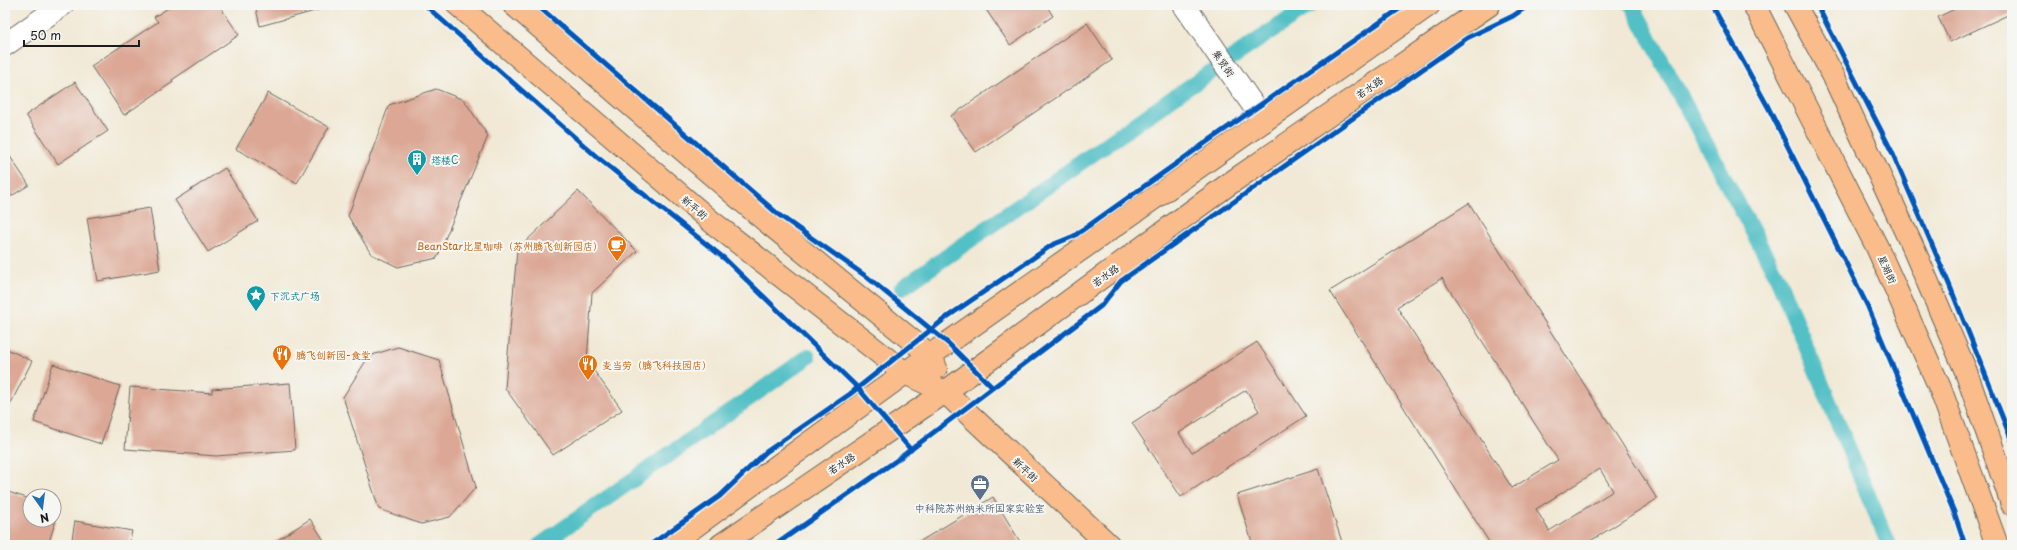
<svg xmlns="http://www.w3.org/2000/svg" width="2017" height="550" font-family="'Playpen Sans','LXGW WenKai TC',sans-serif">
<style>
.lines{fill:none;stroke-linecap:round;stroke-linejoin:round}
.canal{stroke:#52c0c6;stroke-width:16}
.building{fill:#dca895;fill-rule:evenodd}
.minor-casing{stroke:#67645d;stroke-width:24}
.major-casing{stroke:#67645d;stroke-width:24}
.minor{stroke:#fff;stroke-width:22}
.major{stroke:#f9bc8a;stroke-width:22}
.cycleway-casing{stroke:#f6f6f2;stroke-width:8}
.cycleway{stroke:#0057b8;stroke-width:5}
.labels{text-anchor:middle;dominant-baseline:central;stroke-width:4;stroke-linejoin:round;paint-order:stroke}
.street-label{font-size:10px;fill:#1c1c1c;stroke:#f6f6f2}
.culture-label{font-size:10px;fill:#0d838f;stroke:#f6f6f2;text-anchor:start}
.food-label{font-size:10px;fill:#c56008;stroke:#f6f6f2;text-anchor:start}
.service-label{font-size:10px;fill:#4e5e75;stroke:#f6f6f2}
</style>
<rect width="100%" height="100%" fill="#f6f6f2"/>
<filter id="ink" filterUnits="userSpaceOnUse"><feTurbulence type="fractalNoise" baseFrequency=".025" numOctaves="2"/><feDisplacementMap in="SourceGraphic" scale="8" xChannelSelector="R" yChannelSelector="G"/><feConvolveMatrix kernelMatrix="1 2 1 2 8 2 1 2 1" color-interpolation-filters="sRGB"/></filter>
<filter id="wash" filterUnits="userSpaceOnUse"><feTurbulence type="fractalNoise" baseFrequency=".012" numOctaves="4" result="noise"/><feDisplacementMap in="SourceGraphic" scale="16" xChannelSelector="R" yChannelSelector="G"/><feGaussianBlur stdDeviation="0.9" result="paint"/><feColorMatrix in="noise" values="0 0 0 0 0 0 0 0 0 0 0 0 0 0 0 0 0 1.4 0 .05"/><feComposite in="paint" operator="in"/></filter>
<g filter="url(#wash)">
<rect width="100%" height="100%" fill="#f1e9d5"/>
<g class="lines">
<path class="canal" d="M1632,5L1777,277L1889,545
M902,288L1174,97L1310,5
M540,545L808,357"/>
</g>
<g id="blocks">
<path class="building" d="M173,5H219L239,35L172,80L173,82L124,115L91,66L158,22L154,17Z
M255,5H322V9L260,26Z
M983,5H1046L1053,16L1010,45Z
M1963,5H2012V13L1950,42L1938,17Z
M1087,23L1112,60L976,152L951,116Z
M75,82L108,131L58,164L26,115Z
M436,89L464,100L488,136L437,258L398,267L371,254L348,216L389,105Z
M268,93L329,127L297,183L236,149Z
M5,149L29,185L5,200Z
M225,168L258,221L208,252L175,200Z
M578,191L637,251L592,293L587,361L622,410L553,455L505,388L517,250Z
M1469,203L1657,499L1584,545H1491L1330,291ZM1442,278L1558,460L1512,488L1397,307ZM1600,469L1613,491L1549,531L1536,509Z
M150,208L160,270L98,281L87,218Z
M1257,342L1306,416L1181,497L1132,423ZM1246,390L1259,411L1192,453L1179,433Z
M398,347L439,360L476,487L450,517L421,524L379,509L343,397L369,356Z
M5,348L32,361L5,415Z
M53,364L120,386L101,444L34,422Z
M290,383L295,450L216,456L125,449L130,387L212,393V389Z
M1318,469L1343,545H1253L1237,495Z
M5,491L30,499V520H56L48,545H5Z
M993,497L1022,545H914Z
M310,519L327,545H270Z
M75,521L132,531L129,545H71Z"/>
</g>
</g>
<g filter="url(#ink)">
<use href="#blocks" fill-opacity="0" stroke="#67645d" stroke-width="1"/>
<g class="lines">
<g class="minor-casing">
<path id="minor" d="M1184,5L1264,121
M5,45L62,5"/>
</g>
<g class="major-casing">
<path id="major" d="M458,5L712,222L905,373L945,392L1109,545
M514,5L755,212L931,356L936,368
M1754,5L1877,247L1940,388L1997,545
M1795,5L1833,75L1914,250L1965,369L2012,504
M669,545L905,373L1429,5
M721,545L945,392L1229,184L1489,5"/>
</g>
<use href="#minor" class="minor"/>
<use href="#major" class="major"/>
<g class="cycleway-casing">
<path id="cycleway" d="M425,5L597,157L725,259L858,388L911,450
M537,5L779,215L867,277L949,344L992,387
M1712,5L1768,107L1868,307L1954,512L1965,545
M1817,5L1892,152L1949,284L2012,441
M650,545L720,496L766,452L850,394L947,317L1052,245L1074,236L1208,141L1405,5
M775,545L897,460L1101,306L1121,281L1467,38L1513,16L1529,5"/>
</g>
<use href="#cycleway" class="cycleway"/>
</g>
</g>
<defs>
<g id="building-pin" transform="scale(1)"><path d="M0 17L-7.5 6A9.5 9.5 0 1 1 7.5 6Z" fill="#0f9aa8" stroke="#f6f6f2"/><path d="M-4-6H4V6H1V3H-1V6H-4ZM-2.5-4.3h1.7v1.8h-1.7ZM.8-4.3h1.7v1.8H.8ZM-2.5-1h1.7V.8h-1.7ZM.8-1h1.7V.8H.8Z" fill="#fff"/></g>
<g id="cafe-pin" transform="scale(1)"><path d="M0 17L-7.5 6A9.5 9.5 0 1 1 7.5 6Z" fill="#e8710a" stroke="#f6f6f2"/><path d="M-5.5-4.5H6V0H3Q3 3.5 0 3.5H-2.5Q-5.5 3.5-5.5 0ZM3-3.2v2h1.7v-2ZM-6 4.5H4V6H-6Z" fill="#fff"/></g>
<g id="sight-pin" transform="scale(1)"><path d="M0 17L-7.5 6A9.5 9.5 0 1 1 7.5 6Z" fill="#0f9aa8" stroke="#f6f6f2"/><path d="M0-6L1.8-2.2L6-1.7L2.9 1.2L3.7 5.4L0 3.3L-3.7 5.4L-2.9 1.2L-6-1.7L-1.8-2.2Z" fill="#fff"/></g>
<g id="restaurant-pin" transform="scale(1)"><path d="M0 17L-7.5 6A9.5 9.5 0 1 1 7.5 6Z" fill="#e8710a" stroke="#f6f6f2"/><path d="M-5-6h1v4h1v-4h1v4h1v-4h1v5L-1.5 .5V6h-2V.5L-5-1ZM5-6V6H3V1.5H1.5Q1.5-4 5-6Z" fill="#fff"/></g>
<g id="office-pin" transform="scale(1)"><path d="M0 17L-7.5 6A9.5 9.5 0 1 1 7.5 6Z" fill="#5c6f8a" stroke="#f6f6f2"/><path d="M-6-3h4V-5.5h4V-3h4V5H-6ZM-1-4.5V-3h2v-1.5ZM-6 0V1H6V0Z" fill="#fff"/></g>
</defs>
<g fill-rule="evenodd">
<use href="#building-pin" x="417" y="159"/>
<use href="#cafe-pin" x="617" y="245"/>
<use href="#sight-pin" x="256" y="295"/>
<use href="#restaurant-pin" x="282" y="354"/>
<use href="#restaurant-pin" x="588" y="364"/>
<use href="#office-pin" x="980" y="484"/>
</g>
<g class="labels">
<g class="street-label">
<text transform="translate(1224 63) rotate(55)">集贤街</text>
<text transform="translate(1369 87) rotate(-35)">若水路</text>
<text transform="translate(695 207) rotate(40)">新平街</text>
<text transform="translate(1888 269) rotate(66)">星湖街</text>
<text transform="translate(1105 275) rotate(-36)">若水路</text>
<text transform="translate(841 463) rotate(-34)">若水路</text>
<text transform="translate(1026 469) rotate(43)">新平街</text>
</g>
<g class="culture-label">
<text x="431" y="159">塔楼C</text>
<text x="270" y="295">下沉式广场</text>
</g>
<g class="food-label">
<text x="603" y="245" text-anchor="end">BeanStar比星咖啡（苏州腾飞创新园店）</text>
<text x="296" y="354">腾飞创新园-食堂</text>
<text x="602" y="364">麦当劳（腾飞科技园店）</text>
</g>
<g class="service-label">
<text x="980" y="507">中科院苏州纳米所国家实验室</text>
</g>
</g>
<rect width="2017" height="550" fill="none" stroke="#f6f6f2" stroke-width="20"/>
<g transform="translate(42 508) rotate(166)"><circle r="19" fill="#f6f6f2" stroke="#9f9f9c"/>
<path d="M0-3L7 15L0 10L-7 15Z" fill="#1f6fb2"/>
<text y="-6" font-size="11" font-weight="bold" text-anchor="middle" fill="#1c1c1c">N</text>
</g>
<path d="M24 40v6h115v-6" fill="none" stroke="#1c1c1c" stroke-width="2"/>
<text x="30" y="40" font-size="12" fill="#1c1c1c" stroke="#f6f6f2" stroke-width="3" paint-order="stroke">50 m</text>
</svg>
